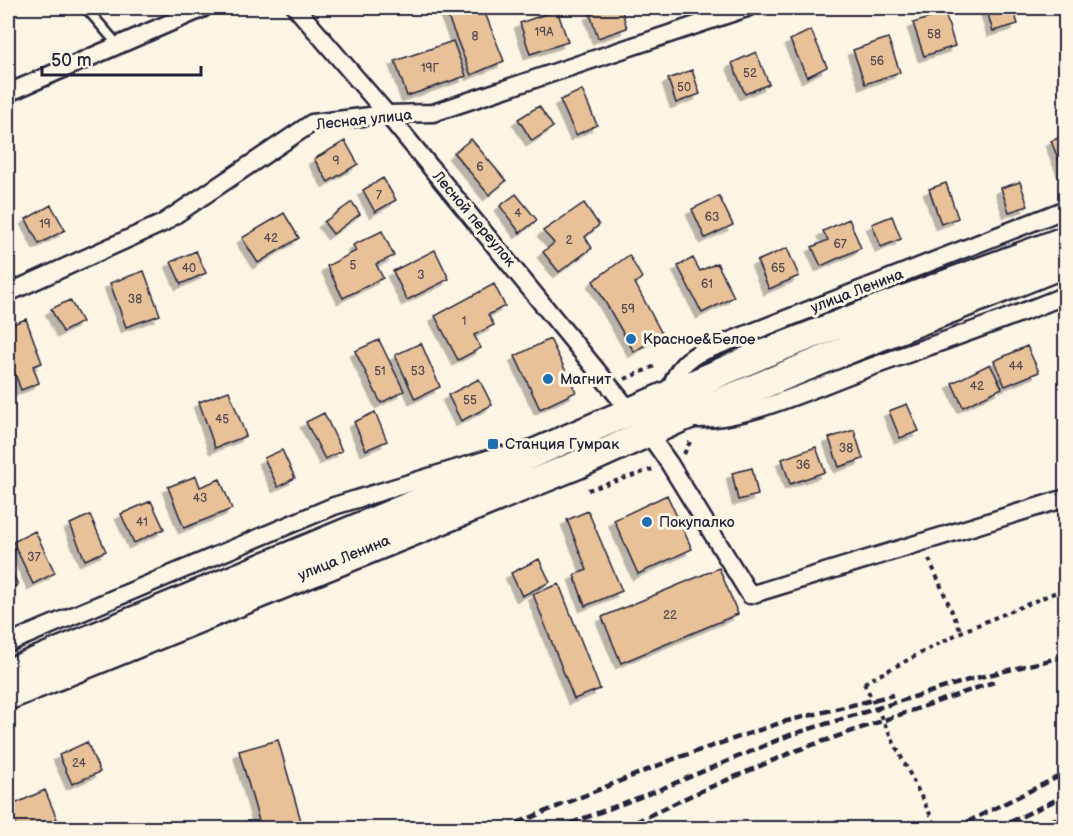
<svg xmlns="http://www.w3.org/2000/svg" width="1073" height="836" font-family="'Balsamiq Sans',sans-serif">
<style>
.building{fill:#e8c198;stroke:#22223b;stroke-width:1.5;filter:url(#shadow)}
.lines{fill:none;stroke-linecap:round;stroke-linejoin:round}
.lane-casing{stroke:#22223b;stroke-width:13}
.street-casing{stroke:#22223b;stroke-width:21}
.primary-casing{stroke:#22223b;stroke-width:32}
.path{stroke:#22223b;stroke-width:4;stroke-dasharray:4.5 4.5;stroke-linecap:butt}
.lane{stroke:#fcf5e5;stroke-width:8}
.street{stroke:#fcf5e5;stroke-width:16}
.primary{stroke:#fcf5e5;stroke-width:27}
.rail{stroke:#22223b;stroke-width:4.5;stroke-dasharray:9 4.5;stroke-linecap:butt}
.path-bridge{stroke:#22223b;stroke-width:4;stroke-dasharray:4.5 4.5;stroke-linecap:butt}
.poi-dot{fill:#1f6fb2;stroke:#fcf5e5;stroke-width:2}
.labels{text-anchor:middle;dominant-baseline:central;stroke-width:6;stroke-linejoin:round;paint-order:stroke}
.number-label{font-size:12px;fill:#544a52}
.street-label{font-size:15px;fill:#22223b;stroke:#fcf5e5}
.poi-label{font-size:15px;fill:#22223b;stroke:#fcf5e5;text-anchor:start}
</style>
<defs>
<filter id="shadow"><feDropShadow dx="-5.5" dy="5.5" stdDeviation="0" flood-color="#0004"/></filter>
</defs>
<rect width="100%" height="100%" fill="#fcf5e5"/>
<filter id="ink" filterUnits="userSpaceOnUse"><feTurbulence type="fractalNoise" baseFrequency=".0167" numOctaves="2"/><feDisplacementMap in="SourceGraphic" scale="12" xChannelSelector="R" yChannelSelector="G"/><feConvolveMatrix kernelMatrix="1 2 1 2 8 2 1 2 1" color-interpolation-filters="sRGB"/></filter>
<g filter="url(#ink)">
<path class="building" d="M457,8H483L504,61L471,75L446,12Z
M611,8H621L627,28L598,38L590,14Z
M986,8H1013L1018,24L993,31Z
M557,10L568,42L530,54L520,23Z
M945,13L955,46L924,56L913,23Z
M811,30L827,67L807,77L790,40Z
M888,38L900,72L865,84L853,50Z
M453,41L466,76L407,96L395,61Z
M756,52L769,84L745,94L732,63Z
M692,70L700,94L676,103L668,79Z
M582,90L597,125L576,135L560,100Z
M539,106L553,127L532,141L518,119Z
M1066,135V178L1051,141Z
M471,139L506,181L489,195L454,153Z
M345,141L358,164L328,182L314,159Z
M383,178L396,200L375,212L363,190Z
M1020,182L1028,206L1009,212L1001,188Z
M946,183L958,218L941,224L929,189Z
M516,194L537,220L520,233L500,206Z
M719,196L733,225L705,238L692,209Z
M352,202L360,214L333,234L324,222Z
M584,203L599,225L585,237L592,248L559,272L543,252L554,243L543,231Z
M51,205L65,230L39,244L26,219Z
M284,213L299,238L258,263L242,238Z
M892,216L901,239L881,247L872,224Z
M849,219L861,248L821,266L812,247L828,240L823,231Z
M382,231L394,256L376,264L383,278L343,298L327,266L356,251L353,245Z
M787,248L799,276L769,289L757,261Z
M435,250L449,279L407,300L393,271Z
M196,251L206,273L181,284L171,262Z
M629,255L642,278L635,283L662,334L634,352L593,281Z
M693,258L700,271L717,263L734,297L702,313L678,266Z
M144,271L160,315L126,327L110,283Z
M494,284L505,306L488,315L494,325L474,335L481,348L458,360L435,316Z
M70,300L82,322L63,332L51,309Z
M26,319L42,363L33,366L39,383L21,390L8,354V326Z
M550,339L576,392L540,409L515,356Z
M379,340L404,391L381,403L355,351Z
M421,343L440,387L415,399L395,355Z
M1027,346L1039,372L1005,386L994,361Z
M990,364L1002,388L963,407L952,383Z
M479,379L492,405L461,421L448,395Z
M229,391L246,436L215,448L199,402Z
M907,404L919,431L900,438L889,411Z
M375,412L387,441L366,450L354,422Z
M324,413L342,451L325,459L306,422Z
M854,430L863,459L839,467L829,438Z
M816,447L825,472L790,484L782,459Z
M282,450L295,478L278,487L264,458Z
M752,468L758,495L738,500L732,473Z
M196,476L200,487L220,479L232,509L184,528L168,487Z
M667,495L692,549L638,574L614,520Z
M151,501L164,529L134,543L121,514Z
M588,511L622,591L585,606L574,575L587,570L567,520Z
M90,515L106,551L85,560L70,524Z
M35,531L55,573L33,584L13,542Z
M539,559L550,582L522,596L511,573Z
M8,563L18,585L8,590Z
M719,568L738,614L621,663L602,617Z
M559,584L600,689L574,699L533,594Z
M278,740L303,828H261L239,751Z
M87,742L100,772L72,784L59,755Z
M45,790L57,819L36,828H17L8,807Z"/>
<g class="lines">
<g class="lane-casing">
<path id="lane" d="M86,8L118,45"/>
</g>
<g class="street-casing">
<path id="street" d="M296,8L387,114L648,433L669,463L750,595L1066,498
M8,93L204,8
M8,293L163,223L312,123L387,114L433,113L747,8
M668,394C676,374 679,364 699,353L1066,209
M695,419C747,420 811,389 860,371C929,346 998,323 1066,295
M8,643L334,506L501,455"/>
</g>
<g class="primary-casing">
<path id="primary" d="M8,673L458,486L763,354L878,309L1066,240
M8,696L577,465L679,419L857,346L1066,263"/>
</g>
<path class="path" d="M625,379L655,366
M684,454L691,440
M588,490L653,469
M929,559L961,632
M864,683L961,632L1066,588
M923,828L934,823"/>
<use href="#lane" class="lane"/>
<use href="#street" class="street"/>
<use href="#primary" class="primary"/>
<path class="rail" d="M505,828L674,759L783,722L893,695
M558,828L656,791L790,735L972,679L1066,656
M623,828L692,795L795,751L994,682
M955,828L1066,773
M998,828L1066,795
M1036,828L1066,814"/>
<path class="path-bridge" d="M864,683L937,828"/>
</g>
</g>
<g class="poi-dot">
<circle cx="631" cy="339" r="6"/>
<circle cx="548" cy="379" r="6"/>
<rect x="487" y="438" width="12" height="12" rx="3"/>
<circle cx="647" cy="522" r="6"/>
</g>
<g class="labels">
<g class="number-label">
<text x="544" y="32">19А</text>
<text x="934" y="34">58</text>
<text x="475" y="36">8</text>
<text x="877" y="61">56</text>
<text x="430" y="68">19Г</text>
<text x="750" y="73">52</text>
<text x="684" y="87">50</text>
<text x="336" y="161">9</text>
<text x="480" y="167">6</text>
<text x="379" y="195">7</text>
<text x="518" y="213">4</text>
<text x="712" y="217">63</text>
<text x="45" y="224">19</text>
<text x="271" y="238">42</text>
<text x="569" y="240">2</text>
<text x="840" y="244">67</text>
<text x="353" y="265">5</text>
<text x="189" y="268">40</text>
<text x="778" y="268">65</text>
<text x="421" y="275">3</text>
<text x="707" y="284">61</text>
<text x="135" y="299">38</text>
<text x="628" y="309">59</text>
<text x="464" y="321">1</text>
<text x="1016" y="366">44</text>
<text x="380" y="371">51</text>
<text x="418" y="371">53</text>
<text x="977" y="386">42</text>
<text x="470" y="400">55</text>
<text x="222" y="419">45</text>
<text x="846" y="448">38</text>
<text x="803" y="465">36</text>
<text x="200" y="498">43</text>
<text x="142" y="522">41</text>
<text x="34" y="557">37</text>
<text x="670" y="615">22</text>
<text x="79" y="763">24</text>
</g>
<g class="street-label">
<text transform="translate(364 120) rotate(-6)">Лесная улица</text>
<text transform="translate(474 219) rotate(50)">Лесной переулок</text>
<text transform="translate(857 291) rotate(-21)">улица Ленина</text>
<text transform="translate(344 558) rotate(-22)">улица Ленина</text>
</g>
<g class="poi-label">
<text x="643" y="339">Красное&amp;Белое</text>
<text x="560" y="379">Магнит</text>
<text x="505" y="444">Станция Гумрак</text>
<text x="659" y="522">Покупалко</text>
</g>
</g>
<rect width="1073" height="836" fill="none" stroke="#fcf5e5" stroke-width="30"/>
<rect x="15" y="15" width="1043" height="806" fill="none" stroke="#22223b" stroke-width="2" filter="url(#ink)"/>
<path d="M42 66v9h159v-9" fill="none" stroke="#22223b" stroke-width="3"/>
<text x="51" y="66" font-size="18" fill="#22223b" stroke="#fcf5e5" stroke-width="4.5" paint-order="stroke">50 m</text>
</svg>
